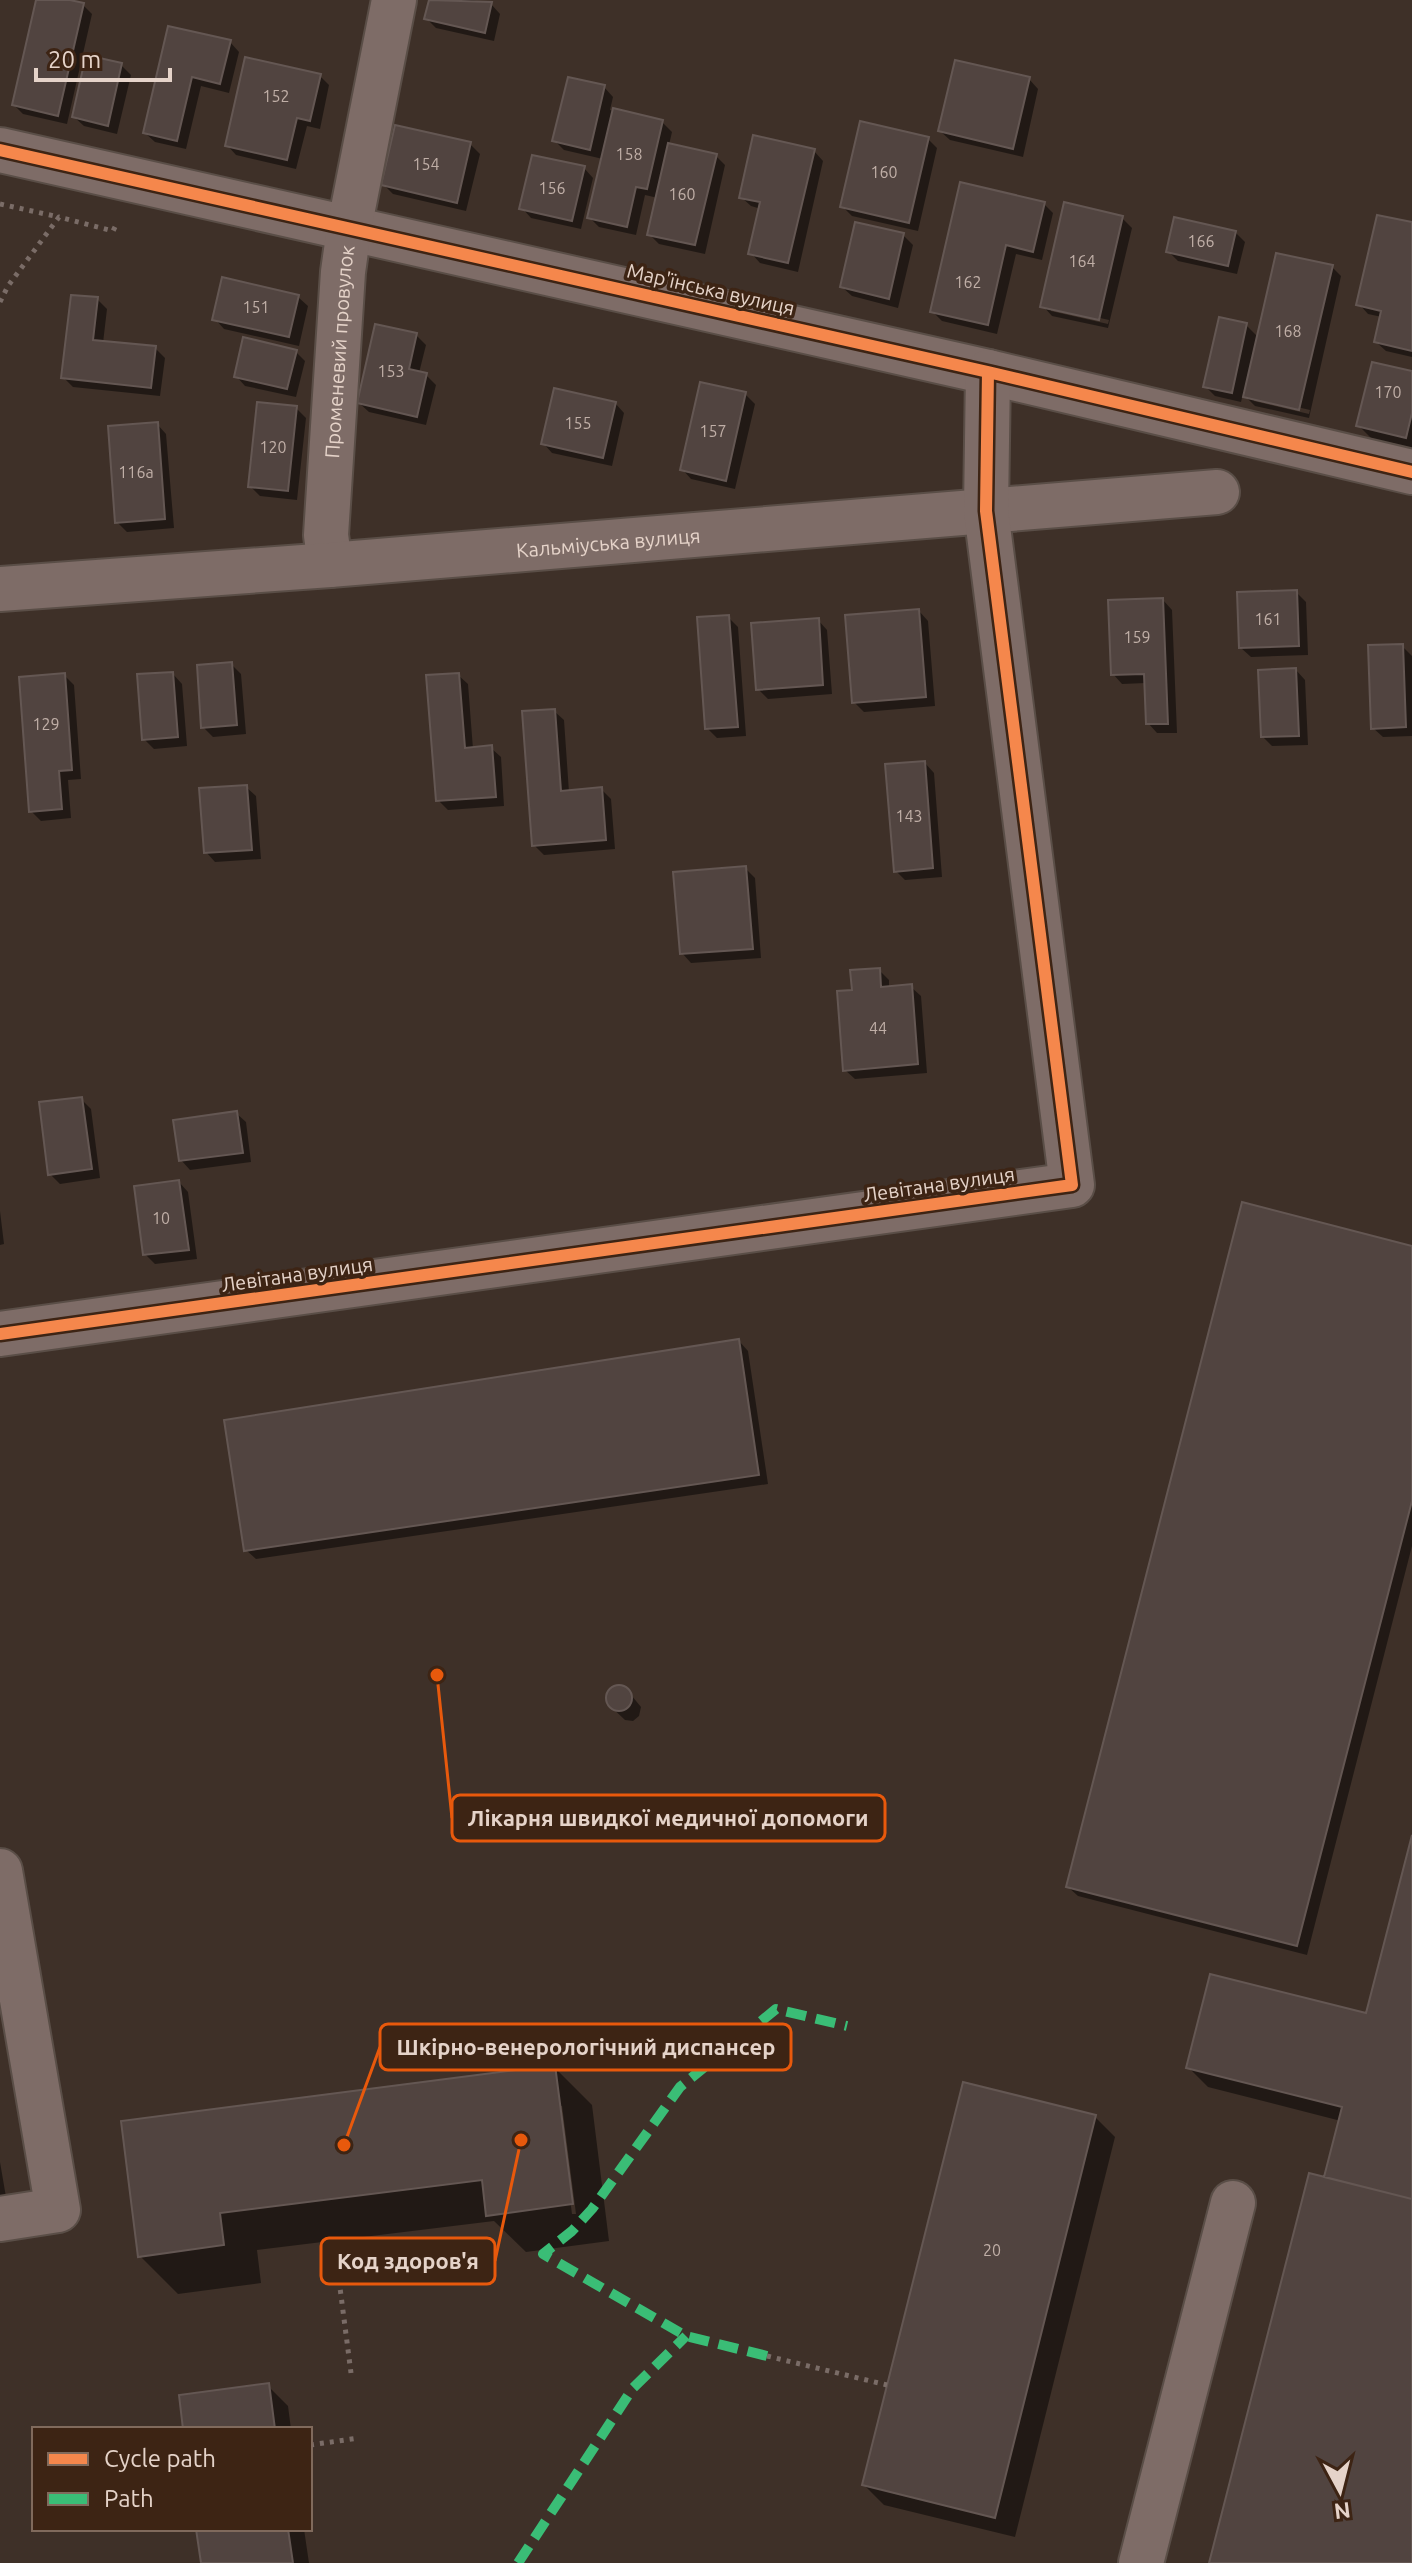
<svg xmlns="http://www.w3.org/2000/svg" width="1412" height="2563" font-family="Ubuntu,sans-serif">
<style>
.shadow{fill:#0007;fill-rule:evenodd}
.building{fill:#514440;stroke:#645753;stroke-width:2}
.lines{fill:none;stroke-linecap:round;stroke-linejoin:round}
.minor-casing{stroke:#5a4e47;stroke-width:48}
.path{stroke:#7a6c67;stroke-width:5;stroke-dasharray:4 6;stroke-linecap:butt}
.minor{stroke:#7e6c67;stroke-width:44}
.quiet{stroke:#3abd76;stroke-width:10;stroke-dasharray:20 10;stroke-linecap:butt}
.cycleway-casing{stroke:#3d2414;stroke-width:17}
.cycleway{stroke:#f5874c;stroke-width:12}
.labels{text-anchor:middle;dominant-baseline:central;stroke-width:7;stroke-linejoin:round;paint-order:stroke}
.number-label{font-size:16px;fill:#c0afa7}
.street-label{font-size:20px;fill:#e5d3c9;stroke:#3d2414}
.leader{fill:none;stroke:#e8590c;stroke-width:3}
.callout-dot{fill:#e8590c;stroke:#3d2414;stroke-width:3}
.callout{fill:#3d2414;stroke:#e8590c;stroke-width:3}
.callout-label{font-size:22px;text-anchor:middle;font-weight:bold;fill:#e5d3c9}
</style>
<rect width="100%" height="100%" fill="#3e3028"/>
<path class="shadow" d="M38,0H60L83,5L92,14L67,124L23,114L14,105Z
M431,0H472L491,4L500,14L494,41L436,28L427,19Z
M170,28L230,42L239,52L229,93L201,86L186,149L155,142L145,133Z
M121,65L131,75L117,134L84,126L74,117Z
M320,76L329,85L320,129L307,126L296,169L236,155L227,145Z
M1029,79L1038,89L1023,157L950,140L940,131Z
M604,87L613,97L610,110L662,122L672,132L669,145L716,156L725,165L705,254L659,244L649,234L658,198L645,195L636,235L599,227L590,218L603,159L564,150L555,141Z
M928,139L937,148L918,231L852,216L842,206Z
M470,144L480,154L466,211L393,194L384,185Z
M814,151L823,161L798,272L760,263L751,253L761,209L751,206L741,197Z
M584,168L593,178L581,229L531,218L522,208Z
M1044,204L1053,213L1042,260L1016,254L997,334L942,321L933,312Z
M1122,218L1132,228L1108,328L1052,316L1043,306ZM1051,307L1109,320L1108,324L1051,311Z
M1412,225V357L1386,351L1376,342L1382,317L1368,314L1359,304Z
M1235,232L1245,242L1237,274L1178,261L1168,251Z
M903,235L913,245L898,308L852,296L842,287Z
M1332,267L1341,276L1309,418L1255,406L1243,394L1241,402L1215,396L1205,386L1246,325L1259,338ZM1254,397L1310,410L1309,414L1254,401Z
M298,297L308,306L299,346L224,329L215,319Z
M97,299L107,309L103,343L155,348L165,358L160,396L73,387L63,377Z
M416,335L426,345L419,373L426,375L436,385L426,425L369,412L359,403Z
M296,352L305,361L296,397L245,386L236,376Z
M1412,373V453L1379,446L1359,426Z
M745,394L755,404L735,489L691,479L682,469Z
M615,403L624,413L612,466L552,453L543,443Z
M296,408L306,418L297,500L260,496L250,486Z
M157,424L166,434L174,528L127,532L117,522Z
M1296,592L1306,602L1308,655L1251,657L1241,648Z
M1163,600L1172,610L1177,733H1157L1148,723L1146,683L1122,684L1113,674Z
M919,611L928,621L935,706L864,712L854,702Z
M728,617L738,627L746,736L717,738L707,728Z
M818,620L827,630L832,694L768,699L758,689Z
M1402,646L1412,656V736L1383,737L1373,728Z
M231,664L241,674L246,734L213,737L203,727Z
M1296,670L1305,680L1308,745L1272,746L1262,736Z
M173,674L182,684L187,746L154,749L144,739Z
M64,675L74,685L81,779L68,780L71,818L41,821L31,811Z
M458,675L468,684L473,749L491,748L501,757L504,806L448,810L438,800Z
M554,711L564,720L569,792L601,789L611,799L615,849L544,855L534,845Z
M925,763L934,773L942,877L905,880L896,871Z
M246,787L256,796L261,859L215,862L206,852Z
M745,868L755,878L761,958L691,963L682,953Z
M879,970L889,980V988L911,987L921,996L927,1073L855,1079L845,1070L854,992Z
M81,1099L91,1109L100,1178L60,1184L50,1174Z
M236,1113L246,1122L251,1162L190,1170L181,1160Z
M179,1182L188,1192L197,1259L155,1264L145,1254Z
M0,1211L4,1244L0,1245Z
M1412,1248V1546L1307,1955L1078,1896L1068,1887Z
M739,1341L748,1351L768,1484L256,1559L246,1550Z
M619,1687L627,1690L641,1707L639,1716L633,1721L625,1720L608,1704L607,1696L612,1689Z
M1412,1843V2563H1211L1341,2121L1208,2087L1188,2067L1368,2016Z
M554,2067L592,2105L609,2241L526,2252L494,2221L257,2250L261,2283L178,2294L140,2256L123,2122ZM558,2106H562L576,2214H572Z
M1095,2117L1115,2137L1015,2537L884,2505L864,2485Z
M0,2162L6,2197L0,2198Z
M268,2386L288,2406L291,2429H185Z
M199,2529H304L309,2563H203Z"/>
<path class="building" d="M36,0H70L84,3L58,116L12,105Z
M429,0L492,2L485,33L424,19Z
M168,26L231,40L220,84L192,77L177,141L143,133Z
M86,55L122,63L108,126L72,117Z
M245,57L321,74L310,121L297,118L287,160L225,146Z
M955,60L1030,77L1013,149L938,131Z
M568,77L605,85L590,150L552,141Z
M613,108L663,120L647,189L636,187L627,227L587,218Z
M860,121L929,137L909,223L840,207Z
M395,125L471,142L457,203L381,185Z
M753,135L815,149L788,263L748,254L760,202L739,198Z
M668,143L717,154L695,245L647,235Z
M532,155L585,166L572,221L519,209Z
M960,182L1045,202L1033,252L1006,245L988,325L930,312Z
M1064,202L1123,216L1099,320L1040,307Z
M1377,215L1412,222V351L1374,342L1381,311L1356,305Z
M1174,217L1236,231L1228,266L1166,252Z
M855,222L904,233L889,299L840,287Z
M1276,253L1333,265L1299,410L1243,397Z
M222,277L299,295L289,337L212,320Z
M71,295L98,297L93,340L156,346L151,388L61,378Z
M1219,317L1247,323L1232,393L1203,387Z
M375,324L417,333L409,369L427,373L417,417L357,403Z
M243,337L297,350L287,389L234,377Z
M1372,362L1412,371V413L1406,438L1356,426Z
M700,382L746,392L726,481L680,470Z
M554,388L616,402L603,458L541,444Z
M257,402L297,406L288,491L248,487Z
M158,422L165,519L115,523L108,426Z
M1297,590L1299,646L1239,648L1237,592Z
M1163,598L1168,724H1146L1144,674L1111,675L1108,600Z
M919,609L926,697L852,703L845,615Z
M729,615L738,727L705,729L697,617Z
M819,618L823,685L756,690L751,623Z
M1403,644L1406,727L1371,729L1368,645Z
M232,662L237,725L201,728L197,665Z
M1296,668L1299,736L1261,737L1258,670Z
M173,672L178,737L142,740L137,674Z
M65,673L72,770L59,771L62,809L29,812L19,677Z
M459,673L465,748L492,745L496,797L436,801L426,675Z
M555,709L561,791L602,787L606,840L532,846L522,711Z
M925,761L933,868L894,872L885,764Z
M247,785L252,850L204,853L199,788Z
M746,866L753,949L680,954L673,872Z
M880,968L881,987L912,984L918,1064L843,1071L837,991L852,990L850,970Z
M82,1097L92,1169L48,1175L39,1102Z
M237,1111L243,1153L179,1161L173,1120Z
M179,1180L189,1250L143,1255L134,1186Z
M1242,1202L1412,1246V1501L1297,1946L1066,1887Z
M739,1339L759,1475L244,1551L224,1420Z
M606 1698a13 13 0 1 1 26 0a13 13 0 1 1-26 0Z
M1412,1835V2199L1324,2177L1342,2107L1186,2068L1210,1974L1366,2013Z
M555,2065L573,2204L486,2216L482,2180L220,2213L224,2245L138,2257L121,2121Z
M963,2082L1096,2115L995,2518L862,2485Z
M1309,2173L1412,2199V2563H1209Z
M269,2383L275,2429H183L179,2395Z
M196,2529H288L293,2563H201Z"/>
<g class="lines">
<g class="minor-casing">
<g id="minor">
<path d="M0,150L988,372L1412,472"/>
<path id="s1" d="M330,565L326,535L343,272L349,229L394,0"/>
<path id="s2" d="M0,589L330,565L1217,492"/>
<path d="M0,1334L1072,1185L986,511L988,372"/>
<path d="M0,1871L58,2210L0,2219"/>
<path d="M1141,2563L1233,2203"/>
</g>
</g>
<path class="path" d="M0,204L59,217
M0,302L8,286L59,217L113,231L117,223
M339,2280L351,2373
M767,2356L887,2385
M310,2445L359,2438"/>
<use href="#minor" class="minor"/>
<path class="quiet" d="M767,2356L686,2336L543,2254L572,2231L592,2209L680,2087L776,2009L847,2026
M518,2563L633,2388L686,2336"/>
<g class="cycleway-casing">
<path id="cycleway" d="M0,150L988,372L1412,472
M0,1334L1072,1185L986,511L988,372"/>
</g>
<use href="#cycleway" class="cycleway"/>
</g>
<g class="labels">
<g class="number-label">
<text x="276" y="96">152</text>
<text x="629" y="154">158</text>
<text x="426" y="164">154</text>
<text x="884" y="172">160</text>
<text x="552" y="188">156</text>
<text x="682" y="194">160</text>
<text x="1201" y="241">166</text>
<text x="1082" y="261">164</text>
<text x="968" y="282">162</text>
<text x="256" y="307">151</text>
<text x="1288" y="331">168</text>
<text x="391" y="371">153</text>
<text x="1388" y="392">170</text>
<text x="578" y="423">155</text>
<text x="713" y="431">157</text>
<text x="273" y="447">120</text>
<text x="136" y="472">116а</text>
<text x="1268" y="619">161</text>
<text x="1137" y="637">159</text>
<text x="46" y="724">129</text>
<text x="909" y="816">143</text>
<text x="878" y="1028">44</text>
<text x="161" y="1218">10</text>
<text x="992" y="2250">20</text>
</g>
<g class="street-label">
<text transform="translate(711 289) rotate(13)">Мар'їнська вулиця</text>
<text stroke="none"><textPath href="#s1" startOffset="214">Променевий провулок</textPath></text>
<text stroke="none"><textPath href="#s2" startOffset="610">Кальміуська вулиця</textPath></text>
<text transform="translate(939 1184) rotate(-8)">Левітана вулиця</text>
<text transform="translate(297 1274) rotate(-8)">Левітана вулиця</text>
</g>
</g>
<path class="leader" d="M437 1675L452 1818M344 2145L380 2047M521 2140L495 2261"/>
<g class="callout-dot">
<circle cx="437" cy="1675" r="8"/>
<circle cx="344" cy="2145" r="8"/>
<circle cx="521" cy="2140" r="8"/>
</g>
<g class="callout">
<rect x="452" y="1795" width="433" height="46" rx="8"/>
<rect x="380" y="2024" width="411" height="46" rx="8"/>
<rect x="321" y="2238" width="174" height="46" rx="8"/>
</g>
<g class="callout-label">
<text x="668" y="1826">Лікарня швидкої медичної допомоги</text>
<text x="586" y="2055">Шкірно-венерологічний диспансер</text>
<text x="408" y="2269">Код здоров'я</text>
</g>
<rect x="32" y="2427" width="280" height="104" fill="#3d2414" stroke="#806a5c" stroke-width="2"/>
<rect x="48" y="2453" width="40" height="12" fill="#f5874c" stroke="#806a5c" stroke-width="2"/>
<text x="104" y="2467" font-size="24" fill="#e5d3c9">Cycle path</text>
<rect x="48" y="2493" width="40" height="12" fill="#3abd76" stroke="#806a5c" stroke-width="2"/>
<text x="104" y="2507" font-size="24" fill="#e5d3c9">Path</text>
<g transform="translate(1340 2491) rotate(173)" stroke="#3d2414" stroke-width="6" paint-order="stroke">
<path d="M0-6L14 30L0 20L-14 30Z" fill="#e5d3c9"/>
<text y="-12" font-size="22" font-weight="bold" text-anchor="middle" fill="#e5d3c9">N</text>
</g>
<path d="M36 68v12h134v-12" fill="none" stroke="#e5d3c9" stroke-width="4"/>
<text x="48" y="68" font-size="24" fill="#e5d3c9" stroke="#3d2414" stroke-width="6" paint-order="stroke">20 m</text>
</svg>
